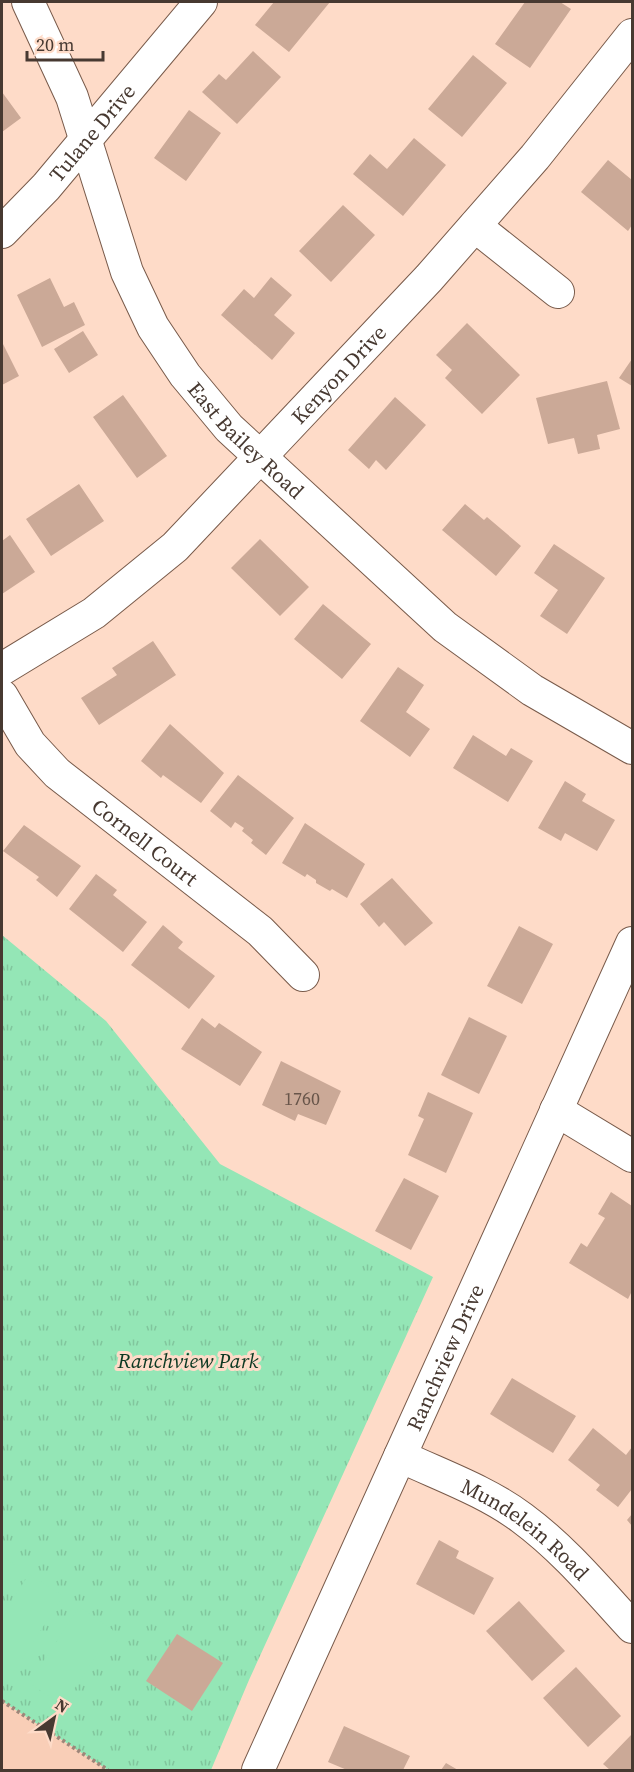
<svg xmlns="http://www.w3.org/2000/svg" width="634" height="1772" font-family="'Source Serif 4',serif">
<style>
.built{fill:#f9ceb7}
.grass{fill:url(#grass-tufts)}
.pitch{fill:#94e6b6}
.building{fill:#cba997}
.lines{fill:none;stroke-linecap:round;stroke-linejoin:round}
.minor-casing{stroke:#785a4a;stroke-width:34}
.path{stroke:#9e8679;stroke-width:4;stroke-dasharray:3 3;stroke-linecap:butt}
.minor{stroke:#fff;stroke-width:32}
.labels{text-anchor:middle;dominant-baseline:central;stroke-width:6;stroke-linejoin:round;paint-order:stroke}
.number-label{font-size:18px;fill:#68554a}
.street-label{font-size:21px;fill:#473931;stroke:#fedbc8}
.park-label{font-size:21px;font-style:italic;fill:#0b3822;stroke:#fedbc8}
</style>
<defs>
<pattern id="grass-tufts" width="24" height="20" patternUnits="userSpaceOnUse" patternTransform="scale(1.5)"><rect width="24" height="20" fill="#94e6b6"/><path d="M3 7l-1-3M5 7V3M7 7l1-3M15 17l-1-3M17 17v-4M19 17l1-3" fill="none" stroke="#81c69d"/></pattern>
</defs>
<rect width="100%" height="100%" fill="#fedbc8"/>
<path class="built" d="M2,1701L58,1738L108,1770H2Z"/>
<path class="grass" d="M2,935L106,1021L220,1164L433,1277L249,1680L211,1770H108L2,1701Z"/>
<path class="pitch" d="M2,1556L18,1567L2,1592Z
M29,1574L63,1596L13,1673L2,1665V1616Z
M79,1607L113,1630L63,1706L29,1683Z"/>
<path class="building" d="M274,2H330L289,52L255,25Z
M525,2H560L571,9L530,68L495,44Z
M253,51L281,77L237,124L202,92L219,74L226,80Z
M473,55L507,83L462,137L428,109Z
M2,92L21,118L2,132Z
M189,110L221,133L186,181L154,158Z
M414,138L446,165L403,216L353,174L370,154L387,169Z
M608,160L632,180V225L628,231L581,192Z
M343,205L375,235L331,282L299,251Z
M271,277L292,295L274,315L295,333L272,360L221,315L244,289L254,298Z
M50,278L64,307L74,302L85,325L42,347L17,295Z
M467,323L520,375L482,414L445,378L452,370L436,355Z
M83,331L98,355L69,373L54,349Z
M2,342L19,376L2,385Z
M632,359V386L619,378Z
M607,381L620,429L597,435L600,449L578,454L574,438L548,444L536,398Z
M123,395L167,456L137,478L93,417Z
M395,397L426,425L386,470L376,460L369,469L348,450Z
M79,484L104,521L51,556L26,519Z
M465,504L484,520L487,517L521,546L496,576L442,530Z
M10,535L35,572L2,594V541Z
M260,539L309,587L280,616L231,568Z
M554,544L605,578L567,634L540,616L558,590L534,573Z
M323,604L371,644L342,679L294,639Z
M153,641L176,675L99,725L81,698L117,675L112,668Z
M398,667L424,685L406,712L430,729L410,757L360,721Z
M170,724L224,773L201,803L163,775L161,778L141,761Z
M473,735L506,756L511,748L533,761L508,802L453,768Z
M238,775L294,818L266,855L251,843L253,840L242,831L244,828L235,822L231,828L210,811Z
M565,781L586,794L582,801L615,820L597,851L565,833L561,841L538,828Z
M305,823L365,864L347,898L332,889L330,891L316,883V880L307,874L305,877L282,863Z
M24,825L81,866L57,897L36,880L39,877L3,851Z
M96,874L117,890L113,895L147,922L123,952L69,909Z
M392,878L433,923L405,946L384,922L379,927L360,904Z
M163,925L183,942L178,948L215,976L189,1009L131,965Z
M519,926L553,944L522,1004L487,986Z
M469,1017L507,1036L479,1094L441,1075Z
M202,1018L215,1028L219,1023L262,1052L240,1086L181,1049Z
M281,1061L341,1091L326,1125L298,1114L295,1121L262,1105Z
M428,1092L473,1113L446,1173L408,1155L424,1119L418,1116Z
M404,1178L439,1196L411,1250L375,1231Z
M611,1192L632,1206V1291L628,1299L569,1263L581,1243L587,1247L605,1218L598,1214Z
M512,1378L576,1416L553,1453L490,1414Z
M593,1428L626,1455L632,1447V1489L618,1507L596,1490L600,1485L568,1460Z
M632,1514V1526L627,1520Z
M439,1540L459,1551L456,1558L494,1578L474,1615L416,1584Z
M519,1601L565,1651L532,1681L486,1631Z
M177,1634L223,1663L192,1711L146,1681Z
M576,1667L621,1716L588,1747L543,1698Z
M344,1726L410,1756L403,1770H347L328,1762Z
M632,1734V1770H610L603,1764Z
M446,1763L458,1770H441Z"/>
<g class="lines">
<g class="minor-casing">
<g id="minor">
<path id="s1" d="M28,2L72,97L127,272L153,327L185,375L229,428L445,627L532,690L632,748"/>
<path d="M475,226L558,292"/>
<path id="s2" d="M2,232L46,187L201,2"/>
<path id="s3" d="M2,669L94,613L175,547L429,278L535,157L632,35"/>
<path id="s4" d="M2,696L30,744L57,773L260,931L303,975"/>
<path d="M556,1110L632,1156"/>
<path id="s5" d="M400,1456C440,1475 486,1491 522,1518C564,1549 597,1589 632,1627"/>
<path id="s6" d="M258,1770L632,943"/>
</g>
</g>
<path class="path" d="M2,1701L108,1770"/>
<use href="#minor" class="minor"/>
</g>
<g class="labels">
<g class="number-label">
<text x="302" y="1098">1760</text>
</g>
<g class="street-label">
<text stroke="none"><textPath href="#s2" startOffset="134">Tulane Drive</textPath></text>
<text stroke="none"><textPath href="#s3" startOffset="450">Kenyon Drive</textPath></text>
<text stroke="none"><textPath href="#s1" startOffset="496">East Bailey Road</textPath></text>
<text stroke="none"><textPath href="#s4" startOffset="207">Cornell Court</textPath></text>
<text stroke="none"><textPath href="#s6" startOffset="453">Ranchview Drive</textPath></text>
<text stroke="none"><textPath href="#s5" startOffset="146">Mundelein Road</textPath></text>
</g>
<g class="park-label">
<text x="188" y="1360">Ranchview Park</text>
</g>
</g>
<rect width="634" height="1772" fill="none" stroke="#473931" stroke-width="6"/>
<g transform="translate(54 1718) rotate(33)" stroke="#fedbc8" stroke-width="4.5" paint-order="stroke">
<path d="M0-4.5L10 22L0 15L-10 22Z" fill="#473931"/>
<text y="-9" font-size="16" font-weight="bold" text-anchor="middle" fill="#473931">N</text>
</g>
<path d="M27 51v9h76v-9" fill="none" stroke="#473931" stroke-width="3"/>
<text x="36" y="51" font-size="18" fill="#473931" stroke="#fedbc8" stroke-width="4.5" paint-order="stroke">20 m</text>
</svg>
